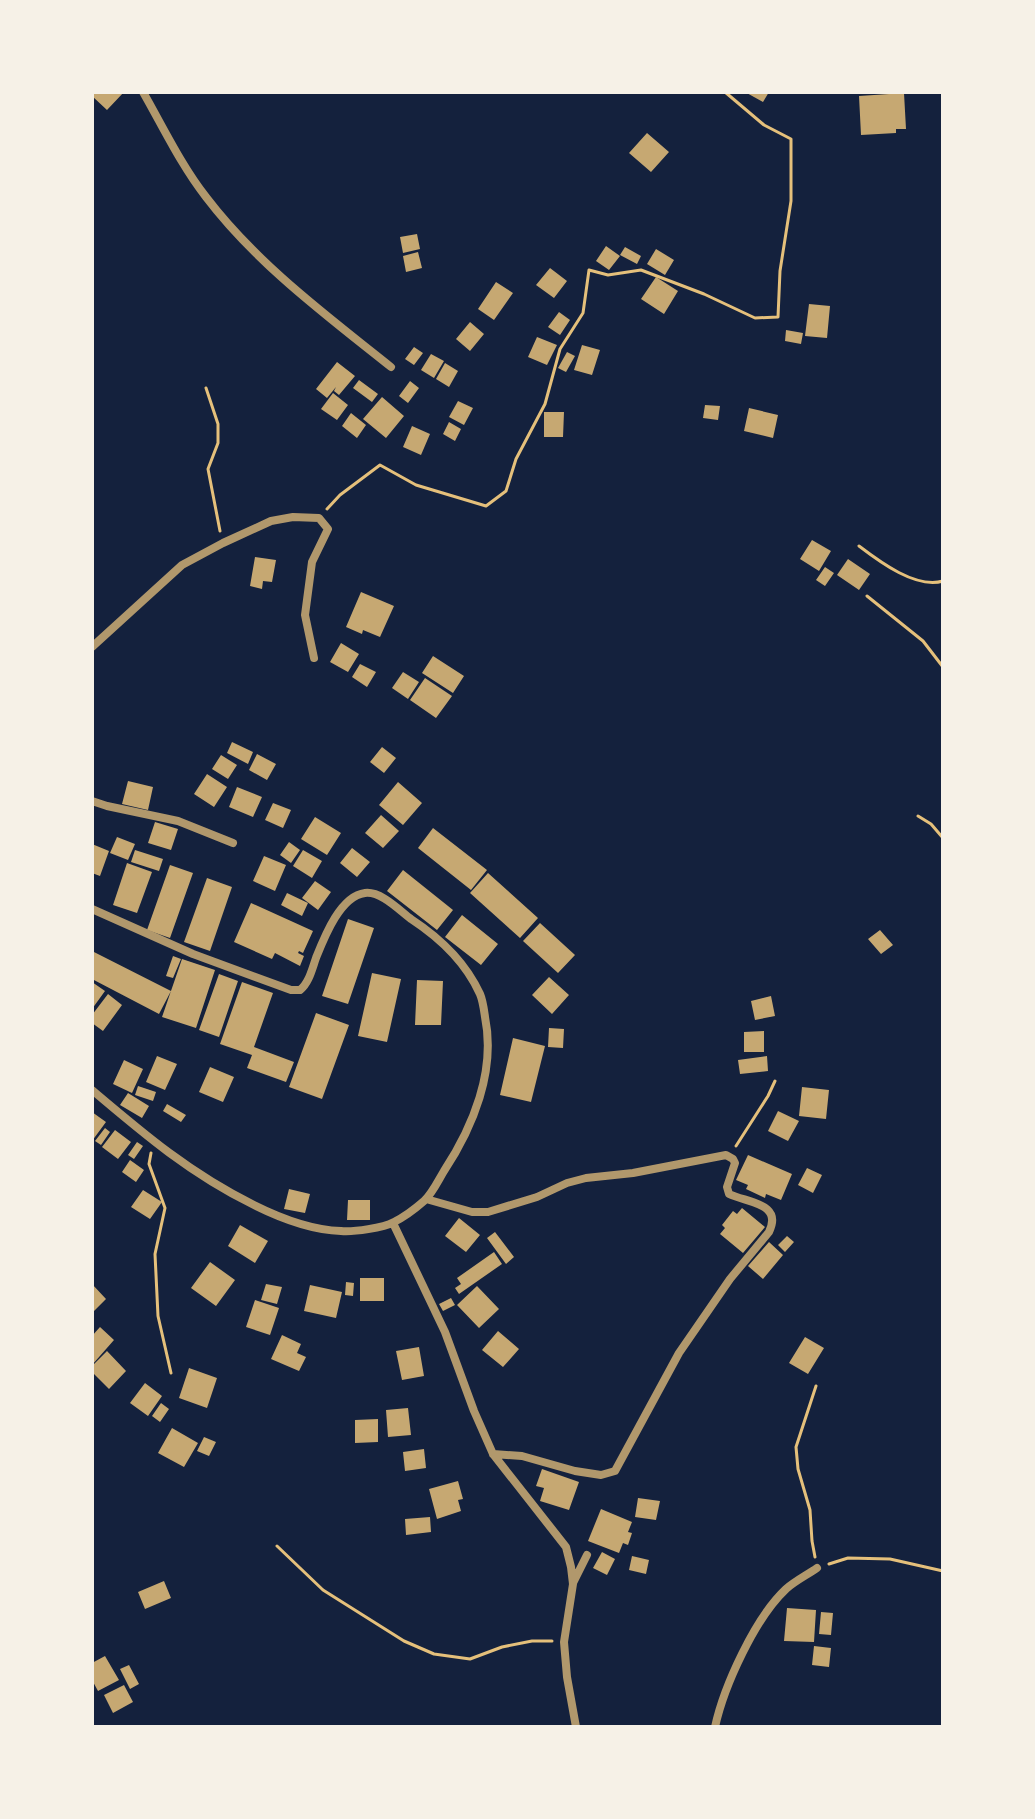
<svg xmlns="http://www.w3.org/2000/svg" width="1035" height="1819" font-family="Quicksand,sans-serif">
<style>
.building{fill:#c6a872}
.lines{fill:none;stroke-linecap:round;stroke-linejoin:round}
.path{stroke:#e5c07b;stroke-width:3}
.minor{stroke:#b1986c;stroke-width:8}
</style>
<rect width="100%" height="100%" fill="#14213d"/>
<path class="building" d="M92,92H124L107,110L92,96Z
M745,92H769L763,102Z
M904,93L906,129H896V133L861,135L859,96Z
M647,133L669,152L651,172L629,153Z
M417,234L420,249L403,253L400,237Z
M606,246L620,256L609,270L596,261Z
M625,247L641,256L637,264L620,255Z
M656,249L674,260L665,275L647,264Z
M418,252L422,268L406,272L403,256Z
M550,268L567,281L554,298L536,285Z
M656,277L678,291L664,314L641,299Z
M496,282L513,293L494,320L478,309Z
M809,304L830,306L827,338L805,336Z
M559,312L570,320L560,335L548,327Z
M470,322L484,334L470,351L456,339Z
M786,330L803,333L801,344L785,341Z
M537,337L557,345L547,365L528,357Z
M582,345L600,350L592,375L574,370Z
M414,347L423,353L414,365L405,359Z
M567,352L575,356L566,372L558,368Z
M431,354L444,361L434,378L421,370Z
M337,362L355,376L339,395L334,391L336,387L327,398L316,389Z
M445,363L458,371L449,387L436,379Z
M359,380L378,394L372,402L353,388Z
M410,381L419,388L408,403L399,396Z
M333,393L348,405L337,420L321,409Z
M382,397L404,416L386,438L363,419Z
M458,401L473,408L464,425L449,417Z
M705,405L720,406L718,420L703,418Z
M749,408L778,415L773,438L744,431Z
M544,412H564L563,437H544Z
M351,413L366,425L357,438L342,426Z
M449,422L461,429L455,441L443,434Z
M412,426L430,434L421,455L403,447Z
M812,540L831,551L819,571L800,559Z
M255,557L276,560L272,582L263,581L262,589L250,586Z
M848,559L870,574L859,590L837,575Z
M825,567L834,573L825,586L816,580Z
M361,592L394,606L380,637L363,630L362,634L346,627Z
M341,643L359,654L348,672L330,662Z
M433,656L464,676L453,693L422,673Z
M360,664L376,672L367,687L352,677Z
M403,672L419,682L408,699L392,688Z
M425,678L452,696L436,718L410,700Z
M232,742L253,752L248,764L227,753Z
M382,747L396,758L384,773L370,762Z
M257,754L276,764L267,780L249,770Z
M221,755L237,765L228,779L212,769Z
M207,774L227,787L214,807L194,794Z
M128,781L153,787L148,810L122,804Z
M398,782L422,803L403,825L379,805Z
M237,787L262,797L253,817L229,807Z
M273,803L291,810L283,828L265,820Z
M381,815L399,831L383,848L365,833Z
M315,817L341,833L327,855L301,839Z
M155,822L178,829L171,850L148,843Z
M433,828L487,870L471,890L418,848Z
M117,837L135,844L128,860L110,853Z
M289,842L300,850L291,863L280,855Z
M92,844L109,851L100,876L92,873Z
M352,848L370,862L357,877L340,863Z
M135,850L163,859L159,871L131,862Z
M303,850L322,861L312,878L293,866Z
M264,856L286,865L275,891L253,881Z
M127,863L152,872L137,913L113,905Z
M170,865L193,873L170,938L147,930Z
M403,870L453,910L437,930L387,891Z
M488,873L538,918L520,938L470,893Z
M207,878L232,887L210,951L184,942Z
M315,881L331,892L318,910L302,898Z
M287,893L308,903L302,916L281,905Z
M251,903L313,931L303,953L299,951L298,953L304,956L300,966L275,953L272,959L234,942Z
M462,915L498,944L481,965L445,937Z
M348,919L374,928L348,1004L322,996Z
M540,923L575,955L558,973L523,941Z
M880,930L893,945L881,954L868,939Z
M92,951L171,991L159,1014L92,979Z
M173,956L181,959L173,978L166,976Z
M182,959L215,970L196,1028L162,1017Z
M372,973L401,979L387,1042L358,1036Z
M219,974L238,981L219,1037L199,1030Z
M549,977L569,995L552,1014L532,995Z
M417,980L443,981L441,1025H415Z
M92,982L105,991L92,1009Z
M242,982L273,993L254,1047L294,1062L286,1082L247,1068L252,1055L220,1044Z
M108,994L122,1005L103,1031L92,1023V1015Z
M771,996L775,1016L755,1020L751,1001Z
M316,1013L349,1025L322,1099L289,1087Z
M549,1028L564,1029L563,1048L548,1047Z
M764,1031V1052H744V1032Z
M513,1038L545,1046L531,1102L500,1095Z
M157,1056L177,1064L165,1090L146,1082Z
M767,1056L768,1071L740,1074L738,1060Z
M124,1060L143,1069L132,1093L113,1084Z
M210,1067L234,1077L223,1102L199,1092Z
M138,1086L156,1092L153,1101L135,1095Z
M802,1087L829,1090L826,1119L799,1116Z
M128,1093L149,1106L142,1118L120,1105Z
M167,1104L186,1115L181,1122L163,1111Z
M778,1111L799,1121L788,1141L768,1131Z
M92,1112L106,1122L92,1141Z
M105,1128L110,1132L101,1145L95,1141Z
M115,1130L131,1142L118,1159L102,1147Z
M137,1142L143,1146L134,1159L128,1155Z
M748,1155L792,1174L781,1200L766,1194L765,1198L746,1189L748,1185L736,1180Z
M130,1160L144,1170L136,1182L122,1172Z
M807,1168L822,1175L813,1193L798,1185Z
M289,1189L310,1194L305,1213L284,1209Z
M143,1190L162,1202L150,1219L131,1207Z
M348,1200H370V1220H347Z
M742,1208L765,1227L743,1253L720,1234L725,1228L722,1225L733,1211L737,1214Z
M459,1218L480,1235L466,1252L445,1236Z
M240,1225L268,1241L255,1263L228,1246Z
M495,1232L514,1257L506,1264L487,1238Z
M787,1236L794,1242L785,1252L778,1245Z
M769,1242L783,1255L763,1279L748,1266Z
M494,1252L502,1264L459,1294L455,1288L461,1284L457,1278Z
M210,1262L235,1280L216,1306L191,1288Z
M360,1278H384V1301H360Z
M346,1282L354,1283L353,1296L345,1295Z
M92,1284L106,1299L92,1313Z
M266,1284L282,1287L277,1304L261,1300Z
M310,1285L342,1292L336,1318L304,1311Z
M477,1286L499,1309L479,1328L457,1305Z
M451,1298L455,1305L443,1311L439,1304Z
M255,1300L279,1308L270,1335L246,1327Z
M100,1327L114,1340L92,1365V1336Z
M498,1331L519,1349L503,1367L482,1350Z
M282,1335L301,1344L297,1353L306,1357L299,1371L271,1359Z
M805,1337L824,1348L808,1374L789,1363Z
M419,1347L424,1376L402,1380L396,1351Z
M107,1351L126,1371L109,1389L92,1372V1366Z
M189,1368L217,1378L207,1408L179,1398Z
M145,1383L162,1396L148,1416L130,1403Z
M161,1403L169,1409L160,1422L152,1416Z
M408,1408L411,1435L388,1437L386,1410Z
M378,1419V1442L355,1443V1420Z
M172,1428L198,1443L184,1467L158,1453Z
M204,1437L216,1442L209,1456L197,1451Z
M424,1449L426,1468L405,1471L403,1452Z
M542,1469L579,1482L569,1510L540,1501L544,1488L536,1486Z
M458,1481L463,1499L458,1500L461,1511L437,1519L429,1489Z
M638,1498L660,1501L656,1520L635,1517Z
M601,1509L632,1522L628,1532L632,1533L628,1545L623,1543L619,1553L588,1541Z
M430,1517L431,1532L406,1535L405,1519Z
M602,1552L615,1559L607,1575L593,1568Z
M632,1556L649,1560L646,1574L629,1570Z
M164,1581L171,1598L145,1609L138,1592Z
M787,1608L816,1610L814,1642L784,1641Z
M821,1612L833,1613L831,1635L819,1634Z
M814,1646L831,1648L829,1667L812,1665Z
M105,1656L119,1680L98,1691L92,1680V1663Z
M129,1665L139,1684L130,1689L120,1669Z
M124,1685L133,1702L113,1713L104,1695Z"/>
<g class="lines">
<path class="path" d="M206,388L218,424V443L208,469L220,531
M327,509L340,495L380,465L416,485L486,506L506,491L516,459L545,404L560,349L583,313L589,270L608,275L641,270L704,294L755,318L778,317L780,271L791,201V139L764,125L725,92
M859,546C880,562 916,589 943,581
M867,596L923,641L943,667
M918,816L931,824L943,838
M736,1146L768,1096L775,1081
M151,1153L149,1164L165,1208L155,1254L158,1316L171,1373
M277,1546L323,1590L404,1641L434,1654L470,1659L502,1647L532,1641H552
M815,1557L812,1541L810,1510L798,1469L796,1447L816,1386
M829,1564L848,1558L890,1559L943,1571"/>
<path class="minor" d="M143,92C163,127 181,165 206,197C257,264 326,315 391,367
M92,647L182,565L223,543L271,521L293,517L319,518L328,529L312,562L305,615L314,658
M92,801L107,806L178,821L233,843
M92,909L193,954L291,990H300C309,983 312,969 316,958C324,938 340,896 365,893C381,891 399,910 411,919C440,938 465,961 480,994C483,1001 484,1010 485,1017C496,1071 473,1127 444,1171C438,1181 432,1194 424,1201C416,1208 404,1217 394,1222C383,1228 354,1232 341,1231C311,1230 280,1218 254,1205C191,1174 145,1135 92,1090
M426,1199L472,1212H488L537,1197L567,1183L586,1178L633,1173L726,1155L733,1159L735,1163L727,1187L729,1194C748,1203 783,1203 769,1232L730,1279L679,1353L615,1471L601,1475L575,1471L522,1456L493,1454
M393,1223L445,1332L474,1411L493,1454L566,1547L571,1567L573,1584L564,1642L567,1677L576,1727
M573,1583L587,1555
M715,1727C724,1686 755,1618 786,1589C795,1581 807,1575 817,1568"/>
</g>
<rect width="1035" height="1819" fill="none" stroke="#f6f1e7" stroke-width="188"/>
</svg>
